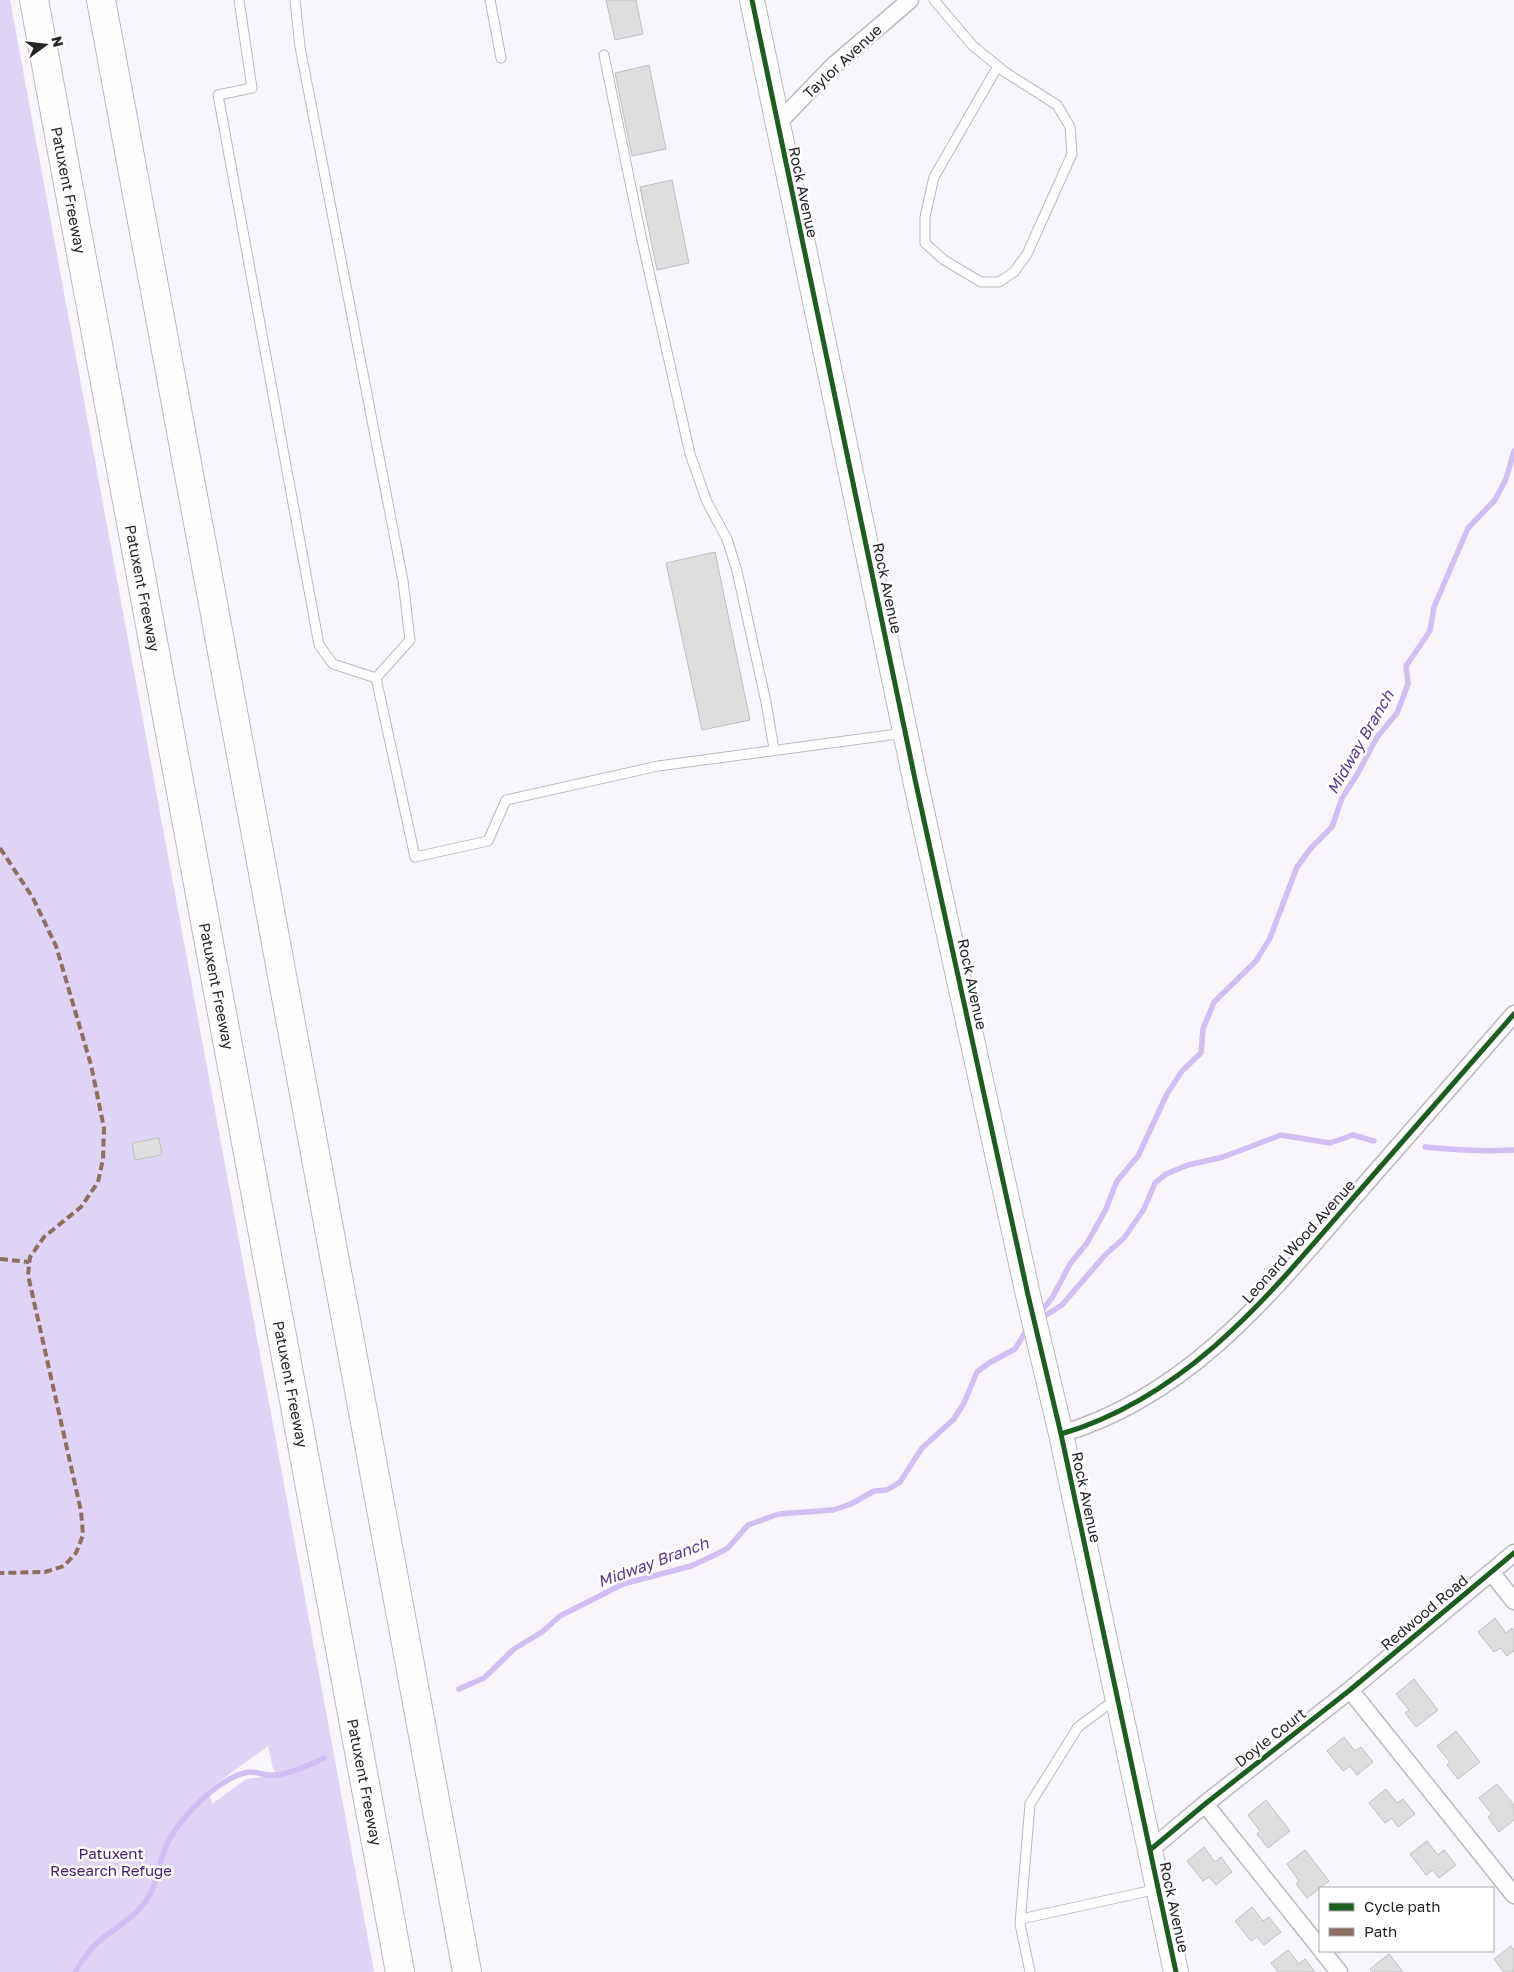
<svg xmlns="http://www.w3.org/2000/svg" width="1514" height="1972" font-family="'Golos Text',sans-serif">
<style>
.green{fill:#dfd4f5;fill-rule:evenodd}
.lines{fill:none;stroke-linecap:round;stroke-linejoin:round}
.stream{stroke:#d1bff3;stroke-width:5.5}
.building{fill:#dededf;stroke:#bfc0c0}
.lane-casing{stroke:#bbbabe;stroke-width:11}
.street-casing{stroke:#bbbabe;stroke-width:19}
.secondary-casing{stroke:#bbbabe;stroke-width:26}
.highway-casing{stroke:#bbbabe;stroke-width:30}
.lane{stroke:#fefeff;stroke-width:9}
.street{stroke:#fefeff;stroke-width:16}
.secondary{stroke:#fefeff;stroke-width:24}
.highway{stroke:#fefeff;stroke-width:28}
.quiet{stroke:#8d6e63;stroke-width:4;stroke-dasharray:8 4;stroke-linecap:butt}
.cycleway-casing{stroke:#fff;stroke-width:8}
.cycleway{stroke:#1b5e20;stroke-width:5}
.labels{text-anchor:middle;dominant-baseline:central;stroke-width:5;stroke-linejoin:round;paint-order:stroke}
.street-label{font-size:15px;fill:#262429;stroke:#fff}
.park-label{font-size:15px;fill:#421c6e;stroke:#fff}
.water-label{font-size:16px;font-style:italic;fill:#5b388c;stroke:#fff}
</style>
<rect width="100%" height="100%" fill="#f8f6fc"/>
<path class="green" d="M0,0H10L374,1972H0ZM268,1746L273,1769L278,1775L246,1779L212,1804L209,1789Z"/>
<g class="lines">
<path class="stream" d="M1425,1147C1455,1150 1483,1152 1514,1150
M1039,1314L1052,1298L1070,1264L1087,1243L1105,1211L1117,1181L1138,1156L1167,1094L1182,1071L1201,1053L1203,1029L1214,1002L1256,961L1270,938L1297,867L1311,848L1332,827L1342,798L1358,773L1377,737L1397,713L1408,684L1406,666L1430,631L1434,607L1468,528L1495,500L1506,479L1514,451
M1040,1319L1062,1305L1105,1255L1124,1238L1144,1209L1155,1183L1166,1174L1188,1165L1223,1157L1281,1135L1330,1143L1353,1135L1374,1141
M459,1689L484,1678L514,1649L542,1632L560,1616L623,1584L691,1566L715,1555L728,1548L748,1525L779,1514L833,1510L851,1504L874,1491L887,1490L900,1482L922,1448L954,1419L964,1403L977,1372L989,1363L1015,1349L1028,1328
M75,1972C83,1958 91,1947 104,1937C116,1927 132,1919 142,1906C160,1886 157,1861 169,1840C184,1814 217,1779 248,1772C256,1771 262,1775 270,1775C288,1776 308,1765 324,1758"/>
</g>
<path class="building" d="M606,0H636L643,34L615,40Z
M649,65L666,149L632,156L615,73Z
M672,180L689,263L657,270L640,187Z
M715,552L750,720L702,730L666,563Z
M159,1138L162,1155L135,1160L132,1143Z
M1495,1618L1506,1633L1512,1628L1514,1630V1651L1507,1656L1501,1648L1494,1652L1478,1632Z
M1414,1679L1438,1710L1416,1727L1405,1713L1409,1710L1396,1694Z
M1456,1731L1480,1762L1458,1779L1447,1765L1450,1762L1437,1746Z
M1344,1737L1355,1751L1361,1747L1373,1762L1357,1775L1350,1766L1343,1771L1327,1751Z
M1497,1784L1514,1805V1820L1499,1832L1488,1817L1492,1814L1479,1798Z
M1386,1789L1397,1803L1403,1799L1415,1814L1398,1827L1392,1818L1385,1823L1369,1803Z
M1266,1800L1290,1831L1268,1848L1257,1834L1260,1831L1248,1815Z
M1427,1841L1438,1855L1444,1850L1456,1865L1439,1878L1433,1870L1426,1875L1410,1854Z
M1204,1847L1215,1862L1221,1857L1232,1872L1216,1885L1209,1877L1203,1881L1187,1861Z
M1305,1850L1329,1881L1307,1898L1296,1884L1299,1881L1287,1864Z
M1252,1907L1263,1921L1269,1917L1281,1932L1264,1945L1257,1937L1251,1941L1235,1921Z
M1511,1946L1514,1950V1972H1504L1494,1959Z
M1288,1950L1299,1964L1305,1959L1315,1972H1278L1271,1963Z
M1389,1954L1403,1972H1373L1370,1969Z"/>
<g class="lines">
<g class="lane-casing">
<path id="lane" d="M239,0L252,88L218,95L319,645L333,664L376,678
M295,0L300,47L403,581L410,640L376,678
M490,0L501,58
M934,0L973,46L1005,72L1057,105L1070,127L1072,154L1027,254L1014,272L999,282H981L944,260L925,243V217L934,177L998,66
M604,55L641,236L690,454L707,502L727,539L737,571L766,702L774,749
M376,678L415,857L488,841L506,800L658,766L905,733
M1021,1919L1158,1889
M1030,1972L1020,1924L1030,1804L1078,1727L1116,1699"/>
</g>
<g class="street-casing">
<path id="street" d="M777,124L833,66L910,0
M1061,1434C1189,1396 1270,1294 1354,1197C1407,1136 1461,1075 1514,1014
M1491,1572L1514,1601
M1350,1690L1514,1895
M1205,1804L1320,1948
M1150,1850L1205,1804L1350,1690L1514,1553
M1322,1951L1339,1972"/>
</g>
<g class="secondary-casing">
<path id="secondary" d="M752,0L916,784L1028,1295L1061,1434L1176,1972"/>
</g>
<g class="highway-casing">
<path id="highway" d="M34,0L400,1972
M101,0L467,1972"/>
</g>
<use href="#lane" class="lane"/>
<use href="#street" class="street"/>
<use href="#secondary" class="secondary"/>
<use href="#highway" class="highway"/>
<path class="quiet" d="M0,848L33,898L56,946L91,1065L104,1128L103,1159L98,1182L81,1207L44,1237L30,1257L28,1275L81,1511L83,1535L76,1553L64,1566L45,1572L0,1573
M0,1259L29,1262"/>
<g class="cycleway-casing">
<path id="cycleway" d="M752,0L916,784L1028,1295L1061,1434L1176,1972
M1061,1434C1189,1396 1270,1294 1354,1197C1407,1136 1461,1075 1514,1014
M1150,1850L1205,1804L1350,1690L1514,1553"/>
</g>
<use href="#cycleway" class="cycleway"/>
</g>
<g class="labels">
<g class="street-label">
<text transform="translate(842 61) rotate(-43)">Taylor Avenue</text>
<text transform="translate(69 190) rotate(79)">Patuxent Freeway</text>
<text transform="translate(804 192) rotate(78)">Rock Avenue</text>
<text transform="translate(143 588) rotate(79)">Patuxent Freeway</text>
<text transform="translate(888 588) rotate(78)">Rock Avenue</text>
<text transform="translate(973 984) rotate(78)">Rock Avenue</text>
<text transform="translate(217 986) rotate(79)">Patuxent Freeway</text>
<text transform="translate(1298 1241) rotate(-48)">Leonard Wood Avenue</text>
<text transform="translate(291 1384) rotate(79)">Patuxent Freeway</text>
<text transform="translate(1087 1497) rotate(78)">Rock Avenue</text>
<text transform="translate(1424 1612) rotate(-40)">Redwood Road</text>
<text transform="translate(1270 1737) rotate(-38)">Doyle Court</text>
<text transform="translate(365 1782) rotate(79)">Patuxent Freeway</text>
<text transform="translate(1175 1907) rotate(78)">Rock Avenue</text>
</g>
<g class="park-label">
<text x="111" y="1853">Patuxent<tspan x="111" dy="17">Research Refuge</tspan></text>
</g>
<g class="water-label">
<text transform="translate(1360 742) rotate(-60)">Midway Branch</text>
<text transform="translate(653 1562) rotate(-20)">Midway Branch</text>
</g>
</g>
<rect x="1319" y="1887" width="175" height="65" fill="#ffffff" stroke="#a8a7a9"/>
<rect x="1329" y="1903" width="25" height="8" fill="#1b5e20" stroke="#a8a7a9"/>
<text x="1364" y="1912" font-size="15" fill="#262429">Cycle path</text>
<rect x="1329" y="1928" width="25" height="8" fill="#8d6e63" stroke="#a8a7a9"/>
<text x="1364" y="1937" font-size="15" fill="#262429">Path</text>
<g transform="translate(45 45) rotate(75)" stroke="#ffffff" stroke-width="4" paint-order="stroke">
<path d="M0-4L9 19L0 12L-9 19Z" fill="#262429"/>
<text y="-8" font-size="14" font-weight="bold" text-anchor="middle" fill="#262429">N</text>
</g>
</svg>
